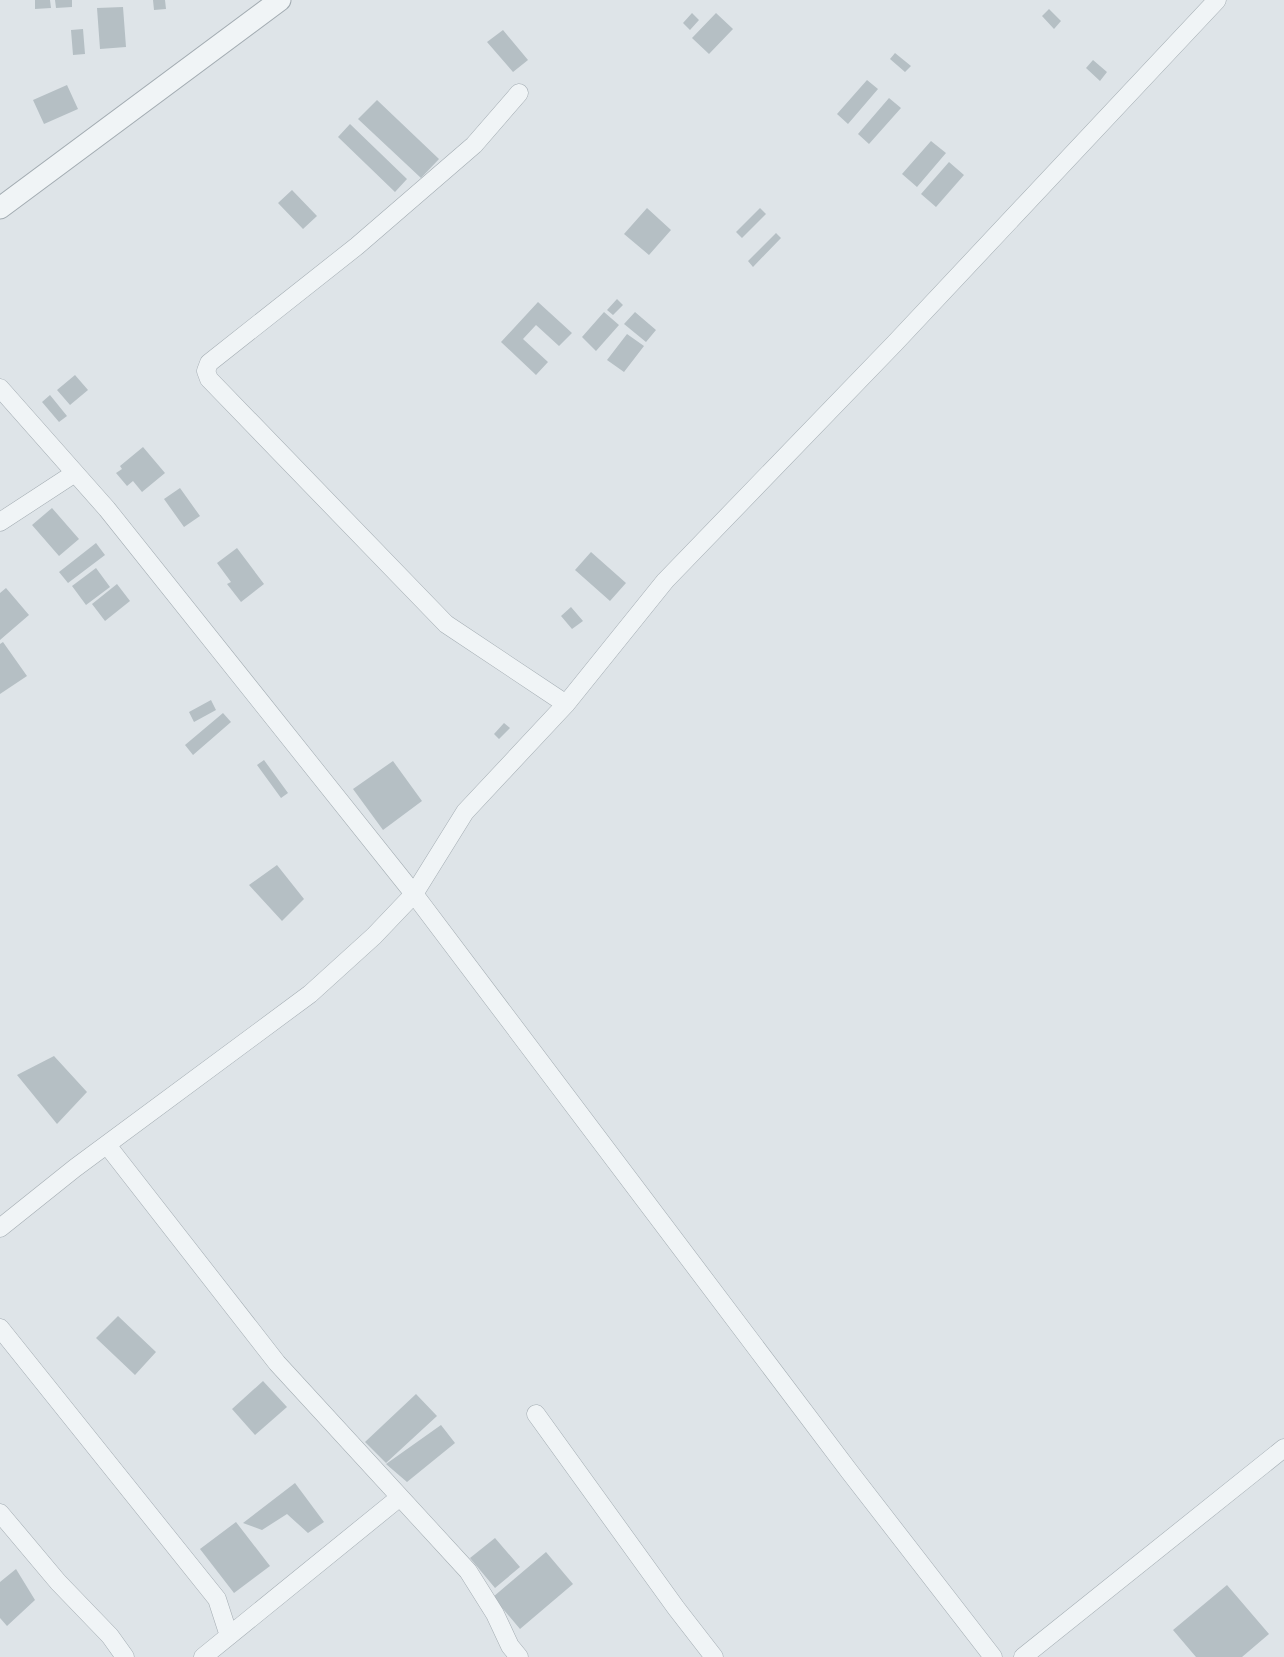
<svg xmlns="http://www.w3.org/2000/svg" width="1284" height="1657" font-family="'Source Sans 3',sans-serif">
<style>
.building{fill:#b5bfc4}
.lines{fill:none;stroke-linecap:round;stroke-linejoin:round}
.minor-casing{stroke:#a3acb2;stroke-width:19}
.tertiary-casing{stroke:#a3acb2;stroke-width:23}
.minor{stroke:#f0f4f6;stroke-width:18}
.tertiary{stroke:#f0f4f6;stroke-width:21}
</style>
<rect width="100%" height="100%" fill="#dee4e8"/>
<path class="building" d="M35,0H50L51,8L35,9Z
M55,0H72V7L56,8Z
M153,0H165L166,9L154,10Z
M123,7L126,47L100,49L97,8Z
M1049,9L1061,21L1054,29L1042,16Z
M692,13L699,20L690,30L683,23Z
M716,13L733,29L709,54L692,38Z
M83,29L85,54L73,55L71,30Z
M503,30L528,60L513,72L487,42Z
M895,53L911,66L905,72L890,59Z
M1093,60L1107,72L1100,81L1086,68Z
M867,80L878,89L848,124L837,114Z
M67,85L78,109L44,124L33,100Z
M889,98L901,108L869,144L858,134Z
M377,100L439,159L421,178L358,119Z
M350,124L407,179L395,192L338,137Z
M931,141L946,153L917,187L902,174Z
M949,162L964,175L936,207L921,194Z
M292,190L317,216L303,229L278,203Z
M647,208L671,230L649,255L624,234Z
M760,208L766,214L742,238L736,232Z
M776,233L781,238L753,267L748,261Z
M617,299L623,305L613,315L607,310Z
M538,302L572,333L559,346L536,325L523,339L548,362L536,375L501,342Z
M604,312L619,325L596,351L582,337Z
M635,312L656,330L646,342L624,324Z
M627,334L644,346L624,372L607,360Z
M75,375L88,390L70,405L57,390Z
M50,395L67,416L59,422L42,402Z
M143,447L165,473L142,492L133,481L127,486L116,473L122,469L120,466Z
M180,488L200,516L184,527L164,499Z
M52,508L79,539L59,556L32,525Z
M96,543L105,555L68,583L59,572Z
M237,548L264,584L241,602L227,584L231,582L217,563Z
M591,552L626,583L610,601L575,570Z
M96,568L110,587L86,605L72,586Z
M117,584L130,601L105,621L92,604Z
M6,588L29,615L0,640V593Z
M571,607L583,621L572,629L561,616Z
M3,642L27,676L0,694V644Z
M211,700L216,710L194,722L189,712Z
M223,713L231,722L193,755L185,745Z
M504,723L510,728L499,739L494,734Z
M264,760L288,793L281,798L257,765Z
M393,761L422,801L383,830L353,789Z
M277,865L304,899L282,921L249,885Z
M54,1056L87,1092L57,1124L17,1075Z
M118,1316L156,1352L135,1375L96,1338Z
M263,1381L287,1407L255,1435L232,1409Z
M416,1394L437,1416L386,1463L365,1442Z
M441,1425L455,1443L407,1482L386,1464Z
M295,1483L324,1522L308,1533L287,1514L262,1530L243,1523Z
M236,1522L270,1566L234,1593L200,1549Z
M495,1538L520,1567L495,1588L470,1558Z
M546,1552L573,1584L520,1629L493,1597Z
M16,1569L35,1600L7,1626L0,1618V1582Z
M1227,1585L1269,1634L1242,1657H1196L1173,1630Z"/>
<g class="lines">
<g class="minor-casing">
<path id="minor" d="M519,93L474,145L357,246L209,363L206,371L209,379L446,624L566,704
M0,388L107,509L414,894L849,1471L993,1657
M0,522L75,473
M107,1145L277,1363L468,1571L495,1614L510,1646L519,1657
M0,1228L75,1168L310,994L374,936L414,894L465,812L566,704L665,581L895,343L1217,0
M0,1328L217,1599L229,1636
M536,1414L676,1608L714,1657
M0,1513L58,1582L110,1636L125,1657
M203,1657L400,1497
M1023,1657L1284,1448"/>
</g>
<g class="tertiary-casing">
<path id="tertiary" d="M0,208L280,0"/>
</g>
<use href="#minor" class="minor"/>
<use href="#tertiary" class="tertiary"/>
</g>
</svg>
